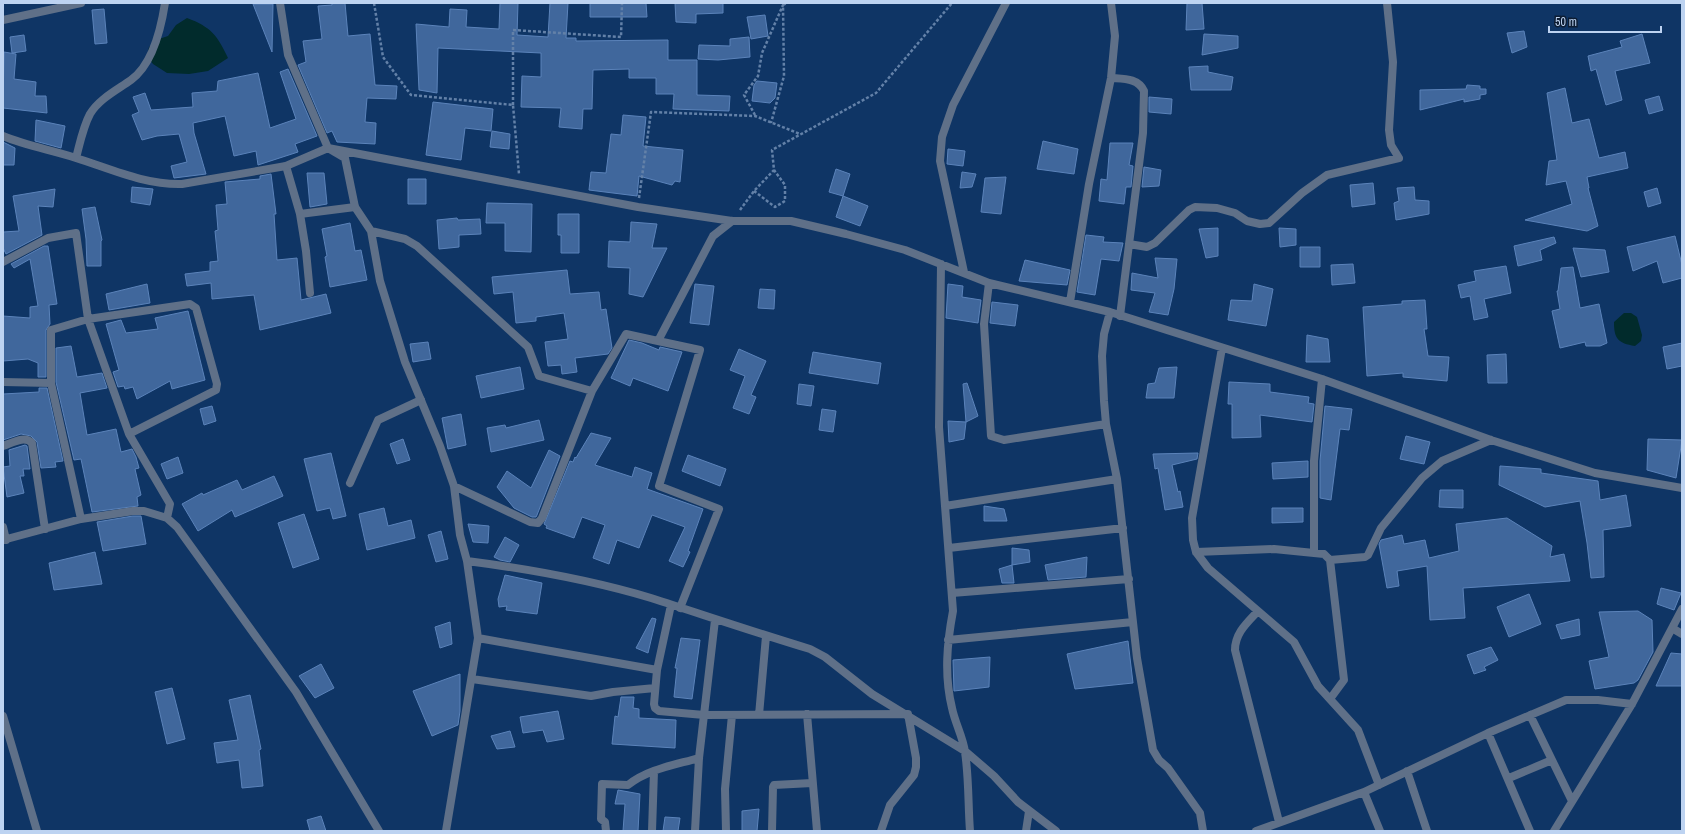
<svg xmlns="http://www.w3.org/2000/svg" width="1685" height="834" font-family="'Archivo Narrow',sans-serif">
<style>
.water{fill:#012b2c}
.building{fill:#40679c;stroke:#5b83ba}
.lines{fill:none;stroke-linecap:round;stroke-linejoin:round}
.path{stroke:#6381a8;stroke-width:2.5;stroke-dasharray:3 2;stroke-linecap:butt}
.service{stroke:#5f7088;stroke-width:8}
.minor{stroke:#5f7088;stroke-width:8}
</style>
<rect width="100%" height="100%" fill="#0f3565"/>
<path class="water" d="M187,18C211,27 217,35 228,58L208,71L189,74L167,73L153,64L147,56L149,47L159,39L168,36L176,25Z
M1624,313H1631L1637,317L1642,335L1641,341L1635,346C1618,343 1614,339 1614,322Z"/>
<path class="building" d="M332,3H345L348,36L370,34L375,85L397,86L396,99L367,98L365,122L376,123L375,144L337,142L332,131L327,133L298,65L306,62L303,41L322,39L318,6L332,5Z
M500,3H518L517,35L548,37L550,3H568L566,38H576V41L668,40V60H697V95L730,96L729,111L673,109L674,94H656V78H629V69L593,70L592,109H583L582,129L559,127L561,108L521,107L522,76L541,77V53L438,48L437,93L419,90L416,24L449,27L450,9L467,10L466,27L499,29Z
M590,3H646L647,17H590Z
M675,3H723V13L696,14V23L676,22Z
M1187,3H1202L1204,29L1186,30Z
M253,4H273L272,52Z
M104,9L107,43L95,44L92,10Z
M765,15L768,36L751,39L747,17Z
M1524,31L1527,47L1512,53L1507,33Z
M1204,34L1238,36V48L1202,55Z
M1642,34L1650,63L1615,71L1622,100L1606,105L1596,69L1591,71L1588,56L1622,47L1620,41Z
M24,35L26,51L12,53L10,37Z
M749,37L750,57L718,60L698,59L699,45L730,46V39Z
M4,52L16,54L14,79L36,82L35,96H46L47,113L3,108Z
M1208,66V72L1233,77L1231,90H1191L1189,67Z
M288,69L317,136L295,144L298,152L258,165L256,151L234,156L225,116L193,123L194,133L206,174L174,178L171,166L187,162L179,134L157,136L142,140L132,115L139,112L133,97L145,93L151,110L193,107L192,93L217,91L218,81L258,73L270,128L296,119L280,72Z
M757,81L777,83L775,98L770,103L752,101L754,85Z
M1467,85L1480,86V89H1486V94L1480,95V99L1464,102V99L1420,110V90L1466,89Z
M1565,88L1572,123L1589,119L1599,158L1625,152L1628,168L1587,177L1589,188H1588L1598,226L1587,231L1525,220L1572,204L1566,181L1546,185L1549,161L1557,160L1547,93Z
M1659,96L1663,110L1649,114L1645,100Z
M1149,97L1172,99L1171,114L1149,112Z
M433,102L493,109L491,131L465,128L461,160L426,155Z
M623,115L646,117L643,146L683,150L680,182L675,181L672,185L639,176L637,196L589,190L591,172L606,173L611,134L621,135Z
M36,120L65,126L61,148L35,141Z
M492,131L510,134L509,149L490,147Z
M1043,141L1078,149L1074,174L1037,169Z
M3,142L15,148L14,165H3Z
M1110,143H1133L1129,165L1133,166L1131,187H1126L1124,204L1099,201L1101,179L1107,180Z
M948,149L965,151L963,166L947,164Z
M1144,167L1161,170L1159,186L1142,187Z
M836,169L850,174L843,196L829,192Z
M962,172L976,174L972,187L960,188Z
M307,173H324L327,204L310,207Z
M271,174L276,214H274L277,260L297,258L301,300L326,294L331,313L260,330L254,295L212,299L211,283L187,286L185,274L210,271V262L218,261L215,231L218,230L216,205L227,204L225,182L260,179V176Z
M1006,177L1001,214L981,212L985,178Z
M408,179H426V204H408Z
M1373,183L1375,204L1352,207L1350,185Z
M132,187L153,189L150,205L131,202Z
M1414,187L1415,200L1429,201V214L1396,220L1394,203L1399,201L1397,188Z
M1657,188L1661,203L1648,207L1644,192Z
M55,189L53,207L38,206L42,235L6,254L3,248V232L19,231L13,196Z
M843,196L868,206L860,226L836,217Z
M487,203L532,204L531,252L505,251V223H486Z
M95,207L102,240L101,241V266H87L86,239L82,209Z
M558,214H579V253H561V235H558Z
M457,218L458,220L480,219L481,234L459,235V247L439,249L437,220Z
M631,222L657,224L652,248H667L643,297L629,294L630,268L608,267L609,241L630,242Z
M350,223L355,251L361,250L367,280L330,287L325,257L327,256L322,229Z
M1218,228V256L1206,258L1199,229Z
M1279,228L1296,229V245L1280,247Z
M1086,235L1104,237L1103,242L1123,243L1119,261L1101,259L1095,295L1077,292Z
M1675,236L1682,265V278L1663,283L1657,261L1633,271L1627,247Z
M1554,237L1556,243L1540,250L1542,260L1518,266L1514,246Z
M44,246H48L57,304L49,305L50,324L46,330V377H38V363L28,359L3,361V316L30,318V307L38,306L30,259L14,268L11,264Z
M1300,247H1320V267H1300Z
M1573,248L1605,250L1609,272L1581,277Z
M1155,258L1177,259L1174,289L1168,315L1149,312L1155,293L1131,290L1132,273L1158,278Z
M1025,260L1070,270L1067,285L1019,281Z
M1353,264L1355,283L1332,285L1331,265Z
M1506,266L1511,293L1484,299L1488,317L1474,320L1470,296L1461,298L1458,285L1476,281L1474,271Z
M1573,267L1580,308L1599,304L1607,343L1600,346H1586L1585,342L1560,348L1552,311L1560,309L1557,291H1558L1561,268Z
M567,270L570,294L599,292L601,310L606,309L612,348L608,354L575,358L577,372L562,374L561,365L548,366L545,342L568,339L564,313L536,317V321L516,323L513,292L494,294L492,277Z
M147,284L150,303L109,310L106,294Z
M695,284L714,286L709,325L690,323Z
M948,284L963,286L962,297L981,300L978,323L946,318Z
M1254,284L1273,289L1266,326L1228,320L1231,300L1252,301Z
M760,289L775,290L774,309L758,308Z
M1425,300L1427,329H1424L1428,356L1449,357L1447,381L1403,377V373L1367,376L1363,307L1402,304V301Z
M992,302L1018,305L1015,326L990,323Z
M188,311L205,380L172,389L170,381L137,399L133,387L125,389L124,386L118,387L113,372L119,370L106,324L121,320L126,333L158,329L155,318Z
M1307,335L1328,339L1330,362H1306Z
M629,340L642,343L659,350L660,347L682,352L668,391L633,378L630,386L611,378Z
M428,342L431,359L413,362L410,344Z
M1682,343V366L1667,369L1663,347Z
M71,346L77,377L102,373L107,388L80,393L87,435L116,429L121,452L132,449L136,457L139,468L135,469L141,495L137,497L138,506L92,512L81,459L74,460L56,382V348Z
M739,349L766,361L751,395L756,397L749,414L733,408L745,376L730,370Z
M813,352L881,363L878,384L809,373Z
M1506,354L1507,383H1488L1487,355Z
M520,367L524,389L481,398L476,376Z
M1177,367L1174,398H1146L1148,384L1155,383L1159,368Z
M1229,382L1270,384V392L1309,397L1308,403L1314,404L1312,422L1260,415L1261,437L1232,438V404H1228Z
M967,383L978,416L966,422L963,384Z
M799,384L814,386L811,406L797,404Z
M39,388H47L63,461L55,462L56,467L41,468L37,442L31,436L21,434L3,440V394L39,392Z
M212,406L216,421L204,425L200,409Z
M1325,406L1352,409L1349,430L1340,429L1331,500L1320,498V461Z
M822,409L836,411L833,432L819,430Z
M461,414L466,445L448,449L442,418Z
M539,420L544,440L491,452L487,428L505,425L506,428Z
M948,421L966,422L964,439L949,442Z
M591,433L611,438L595,465L632,477L635,467L652,473L647,489L703,509L688,551L690,552L683,567L669,561L685,527L652,515L639,548L617,540L609,564L593,558L605,525L582,517L574,538L546,528L547,526L544,524L570,461L573,462L575,457L576,458Z
M1406,436L1430,442L1424,464L1400,459Z
M403,439L410,460L397,464L390,444Z
M1648,439L1682,440L1676,478L1647,470Z
M25,445L27,446L30,469H23L24,476H20L24,493L7,497L3,467L10,466L9,450Z
M549,450L560,456L537,515L536,517H532L514,508L497,487L507,471L531,488Z
M331,453L346,516L333,519L330,508L317,511L304,459Z
M1198,453L1197,459L1172,465L1178,492L1180,491L1183,507L1165,510L1158,468L1155,469L1153,454Z
M688,455L726,469L720,486L682,471Z
M178,457L183,473L167,479L161,464Z
M1308,461V477L1273,479L1272,463Z
M1500,466L1541,469V473L1598,481L1600,500L1626,495L1631,526L1603,530L1604,577L1591,578L1587,543L1580,501L1545,507L1499,485Z
M274,476L283,496L235,517L232,510L198,531L182,504L202,493L203,495L237,480L242,490Z
M1440,490H1463V508L1439,507Z
M984,506L1004,509L1007,521H984Z
M384,508L388,526L411,520L415,538L367,550L359,514Z
M1272,508H1303V522L1272,523Z
M304,514L319,559L293,568L278,523Z
M133,516H141L146,544L103,551L97,522Z
M1507,518L1552,546L1550,557L1564,554L1570,581L1463,588L1465,618L1430,620L1427,566L1397,571L1399,586L1387,588L1379,544L1381,540L1402,535L1404,544L1425,540L1429,558L1459,551L1456,524Z
M468,524L489,526L488,543L473,542Z
M441,531L448,559L436,562L428,535Z
M505,537L519,545L510,562L500,560L494,557Z
M1012,548L1029,550L1030,562L1012,565Z
M95,552L102,584L54,590L49,563Z
M1087,557L1086,577L1048,580L1045,565Z
M1012,565L1014,583H1002L999,569Z
M505,575L542,583L537,614L506,610L507,606L499,607L498,599Z
M1661,588L1681,593L1674,610L1657,604Z
M1529,594L1541,624L1509,637L1497,607Z
M1638,611L1652,620L1653,652L1638,680L1634,683L1595,689L1589,661L1609,657L1599,612Z
M652,618L656,619L648,653L636,648Z
M1579,619L1580,635L1561,639L1556,625Z
M450,622L452,644L440,648L435,627Z
M681,638L700,640L692,699L674,697L677,668H675Z
M1128,641L1133,683L1075,689L1067,654Z
M1491,647L1498,660L1484,667L1486,670L1474,674L1467,655Z
M1671,653L1682,654V686H1656Z
M990,657L989,687L954,691L953,660Z
M321,664L334,688L315,698L299,676Z
M460,674V711L458,725L432,736L413,691Z
M172,688L185,739L167,744L155,692Z
M250,695L261,749L259,750L263,786L242,788L239,760L217,763L214,743L238,740L229,700Z
M621,697H634L633,708L639,709V718L676,720L675,748L612,744L615,716L618,717Z
M558,711L564,739L547,742L543,730L523,733L520,717Z
M510,731L515,747L497,749L491,736Z
M618,790L640,794L638,831H623L625,804H615Z
M759,809L757,831H742V811Z
M321,816L326,831H310L307,820Z
M665,817L680,818L678,831H663Z"/>
<g class="lines">
<path class="path" d="M374,3L383,57L411,95L513,105L519,174
M783,5L787,3
M513,105V30L621,37L622,3
M755,115L744,95L758,76L762,53L783,5L784,76L771,123
M754,191L775,207L785,201V185L774,170
M639,198L651,112L755,116L800,134
M740,210L754,191L774,170L772,150L876,93L952,3"/>
<path class="service" d="M286,166L300,214L306,251L310,293
M300,214L355,207
M350,483L378,420L421,400"/>
<path class="minor" d="M280,3L288,55L328,148L345,158L355,207L371,231L380,281L405,362L440,446L454,486L460,535L467,561L478,638L446,831
M3,20L81,3
M1111,78C1124,79 1138,78 1144,91L1143,133L1120,316
M3,136C27,146 52,150 76,158C111,169 145,185 182,184L286,166L328,148L638,207L732,221H791L846,234L905,250L989,283L1110,312L1322,379L1491,440L1595,473L1682,488
M76,158C80,143 83,127 90,114C99,99 117,90 131,80C153,64 161,29 165,3
M371,231L405,239L417,246L528,347L539,376L592,391
M1129,244L1147,247L1155,243L1189,210L1195,207L1217,208L1235,213L1247,221L1260,224L1269,223L1302,193L1327,175L1399,158L1391,145L1389,130L1393,62L1387,3
M3,262L48,238L76,233L88,319L129,434L170,504L167,518
M941,264L939,427L953,611C947,643 944,675 952,708C955,723 963,737 965,752C969,778 968,805 970,831
M964,272L940,161L942,137L953,105L1006,3
M989,283L984,324L991,436L1004,440L1106,424
M1070,302L1089,184L1111,78L1115,36L1111,3
M1110,312L1104,334L1102,356L1104,401L1106,424L1117,479L1137,658L1153,750L1159,760L1168,768L1200,813L1203,831
M658,341L700,350L659,486L719,509L680,608
M1222,348L1192,518L1193,540L1196,552L1208,568L1294,642L1318,686L1358,730L1379,785
M3,382L51,383
M3,446C12,443 25,435 32,443L45,529
M454,486L530,522L538,523L542,518L592,391L626,334L658,341L713,236L732,221
M945,506L1117,479
M81,519L51,383V330L88,319L190,304L196,308L217,384L216,390L129,434
M3,527L6,540
M3,540L81,519L133,511H144L167,518L177,527L296,692L379,831
M949,548L1123,528
M1196,552L1274,549L1324,554L1330,560L1344,680L1330,699
M1314,552V461L1322,379
M1330,560L1365,557L1368,555L1381,528L1422,478L1442,461L1491,440
M467,561C529,569 591,580 651,598C704,615 757,633 810,649L825,657L872,694L965,751L994,776L1018,802L1056,831
M952,593L1129,579
M671,605L657,670L654,704L655,708L659,711L704,715L908,714L916,758V767L914,775L890,805L881,831
M1258,611C1247,623 1235,633 1235,650L1279,822
M1672,628L1682,634
M478,638L657,670
M948,640L1133,622
M472,679L591,696L613,692L655,688
M807,714L817,831
M759,715L766,636
M1530,715L1572,801
M3,716L37,831
M1488,733L1530,831
M1407,771L1427,831
M1509,778L1552,760
M1364,792L1380,831
M606,831L605,822L601,819L602,784L628,785C648,769 675,765 699,758
M652,831L654,771
M695,831L699,758L715,620
M726,831L725,789L732,715
M772,831L773,787L774,785L812,783
M1026,831L1029,811
M1256,831L1364,792L1488,733L1566,700H1598L1632,704
M1554,831L1632,704L1682,609"/>
</g>
<rect width="1685" height="834" fill="none" stroke="#bdd3f1" stroke-width="8"/>
<path d="M1549 26v6h112v-6" fill="none" stroke="#bdd3f1" stroke-width="2"/>
<text x="1555" y="26" font-size="12" fill="#bdd3f1" stroke="#0d1d33" stroke-width="3" paint-order="stroke">50 m</text>
</svg>
